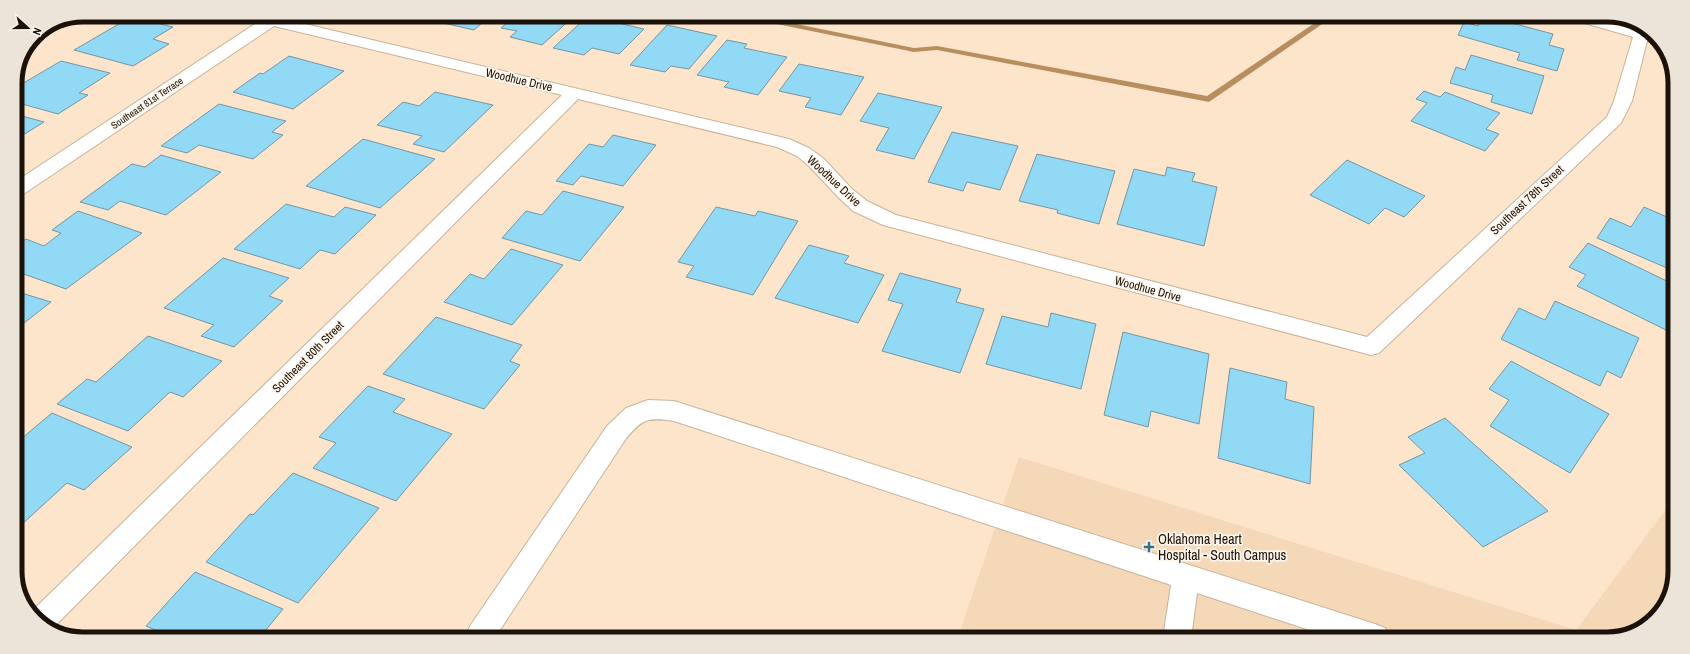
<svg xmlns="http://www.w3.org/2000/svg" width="1690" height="654" font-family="'Archivo Narrow',sans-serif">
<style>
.built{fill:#f5d8b8}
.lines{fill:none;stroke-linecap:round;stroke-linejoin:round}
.stream{fill:#b88e5f;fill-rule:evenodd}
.building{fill:#92d9f5;stroke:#7496a4}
.lane-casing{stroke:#c8b299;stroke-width:2}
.street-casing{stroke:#c8b299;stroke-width:2}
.lane{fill:#fff;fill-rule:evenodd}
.street{fill:#fff;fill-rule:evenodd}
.poi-dot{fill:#357289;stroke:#fef5eb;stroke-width:1.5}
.labels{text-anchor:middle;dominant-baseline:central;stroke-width:3.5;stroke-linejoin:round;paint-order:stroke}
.far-street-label{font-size:10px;fill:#1b130a;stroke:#fef5eb}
.street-label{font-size:12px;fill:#1b130a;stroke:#fef5eb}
.near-poi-label{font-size:14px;fill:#1b130a;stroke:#fef5eb;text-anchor:start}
.rim{fill:none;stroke:#1b130a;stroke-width:5}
</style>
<rect width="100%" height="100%" fill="#fde5cb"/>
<path class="built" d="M1019,457L1576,630L1672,501L1671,593L1648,625L1607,639L958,637Z"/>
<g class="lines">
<path class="stream" d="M748,17H762L914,48L937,46L1207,96L1322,18H1331L1209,102L937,50L914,52L752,19Z"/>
</g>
<path class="building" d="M419,16H490L474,30L417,17Z
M515,16H574L542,45L510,37L517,31L501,28Z
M588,16L644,29L619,54L592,48L584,55L553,48Z
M131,17L173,27L153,39L169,44L133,66L74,50Z
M1481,18H1493L1553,34L1549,45L1564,49L1557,71L1517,60L1520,53L1458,35L1464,22L1478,26Z
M667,25L717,36L689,69L671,66L665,72L630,65Z
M727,40L747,44L744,48L787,57L758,95L724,87L729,82L697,75Z
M1471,55L1544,76L1532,114L1491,102L1493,95L1450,83L1456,67L1465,70Z
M289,56L344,71L293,109L233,92L260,73L263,74Z
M61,61L110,73L79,93L88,95L58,114L15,102V88Z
M799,64L864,77L841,115L805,107L811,98L779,91Z
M1424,91L1440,97L1445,92L1500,113L1486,129L1499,134L1485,151L1411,121L1427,103L1416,99Z
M435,92L493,105L444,152L413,144L422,136L377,125L403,102L419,106Z
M878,93L942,107L914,159L876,150L889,128L860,121Z
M219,104L286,121L272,132L283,135L253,159L199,145L187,153L161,146Z
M15,114L44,122L15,140Z
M952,132L1018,146L1000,190L967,182L963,191L928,182Z
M613,135L656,145L623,186L581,176L573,185L556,181L589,144L603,147Z
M363,139L435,159L380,208L306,186Z
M1037,154L1115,171L1099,224L1057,213L1058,210L1019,201Z
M161,155L221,172L166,215L120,201L108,210L80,202L132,164L145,167Z
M1347,160L1425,196L1404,217L1385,208L1369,224L1310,195Z
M1167,167L1195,173L1192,181L1217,187L1204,246L1117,224L1134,169L1165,176Z
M563,191L624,207L580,261L502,238L526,211L542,215Z
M286,204L334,217L345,207L376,215L335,254L320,250L300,269L234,249Z
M716,207L755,216L758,211L798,221L753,295L686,277L694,266L678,262Z
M1644,207L1674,220V271L1597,238L1610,218L1631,227Z
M78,211L142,233L66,289L15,271V247L26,239L44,246L61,233L52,230Z
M1588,243L1673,284L1672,333L1577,286L1586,275L1569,267Z
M809,245L849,256L844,263L884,275L858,323L775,298Z
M511,249L563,265L512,325L444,302L470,274L484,279Z
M223,258L289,278L269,296L283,301L234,347L201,336L214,325L164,308Z
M900,273L961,289L956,302L984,309L960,373L882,351L903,304L888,300Z
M15,291L51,302L15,330Z
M1555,301L1639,338L1621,378L1607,371L1600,386L1501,339L1519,308L1545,320Z
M1051,313L1096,324L1081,389L986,364L1002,316L1048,327Z
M436,317L522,345L510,361L520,365L484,409L383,374Z
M1123,332L1209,354L1199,424L1151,411L1148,427L1104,415Z
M148,336L222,361L183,397L170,392L128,431L57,404L87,379L96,382Z
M1511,361L1609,414L1570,473L1490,426L1509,400L1489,389Z
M1230,368L1287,382L1285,399L1314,407L1310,484L1218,458Z
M368,386L405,399L393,412L452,434L396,501L313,468L336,443L319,437Z
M52,413L132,447L84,490L67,483L20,526L15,524V444Z
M1445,418L1548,511L1483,547L1399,465L1425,453L1408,437Z
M293,473L379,508L298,603L206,562L250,514L253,515Z
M195,572L283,609L261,636H164L165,634L146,626Z"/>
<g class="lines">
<g class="lane-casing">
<path id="lane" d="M648,400L674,401L1375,624L1385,628L1389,638H1334L1197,593L1191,638H1163L1171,585L674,421C647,417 642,419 625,440L496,636H466L470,626L607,426L626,408Z"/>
</g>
<g class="street-casing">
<path id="street" d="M241,15H285L284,19L789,139L809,148L823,158L852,189L867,201L896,215L1367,337L1607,117L1614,101L1633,37L1581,22L1579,19H1602L1636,28L1638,25L1661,41L1655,43L1647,41L1632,101L1621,123L1379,353L1371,355L883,225L853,211L838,197L809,166L797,156L777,147L578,99L52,629L30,613L31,612L562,95L274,26L22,195L15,197V182L258,22L243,18Z"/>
</g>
<use href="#lane" class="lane"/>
<use href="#street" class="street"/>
</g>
<path class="poi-dot" d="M1147 541h4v4h4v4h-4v4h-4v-4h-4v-4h4z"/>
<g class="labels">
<g class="far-street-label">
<text transform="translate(147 103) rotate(-34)">Southeast 81st Terrace</text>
</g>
<g class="street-label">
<text transform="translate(519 80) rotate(13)">Woodhue Drive</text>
<text transform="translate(834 181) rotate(43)">Woodhue Drive</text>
<text transform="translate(1527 200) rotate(-43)">Southeast 78th Street</text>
<text transform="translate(1148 289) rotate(15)">Woodhue Drive</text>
<text transform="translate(308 357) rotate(-45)">Southeast 80th Street</text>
</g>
<g class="near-poi-label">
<text x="1158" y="539">Oklahoma Heart<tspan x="1158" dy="16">Hospital - South Campus</tspan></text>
</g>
</g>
<path d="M0 0H1690V654H0ZM83 22H1607A61 61 0 0 1 1668 83V571A61 61 0 0 1 1607 632H83A61 61 0 0 1 22 571V83A61 61 0 0 1 83 22Z" fill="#ece3d9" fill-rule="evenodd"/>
<path class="rim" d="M83 22H1607A61 61 0 0 1 1668 83V571A61 61 0 0 1 1607 632H83A61 61 0 0 1 22 571V83A61 61 0 0 1 83 22Z"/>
<g transform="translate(28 28) rotate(111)" stroke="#fef5eb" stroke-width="3" paint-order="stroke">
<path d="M0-3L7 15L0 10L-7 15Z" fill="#1b130a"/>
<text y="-6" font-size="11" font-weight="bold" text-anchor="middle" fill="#1b130a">N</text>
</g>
</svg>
